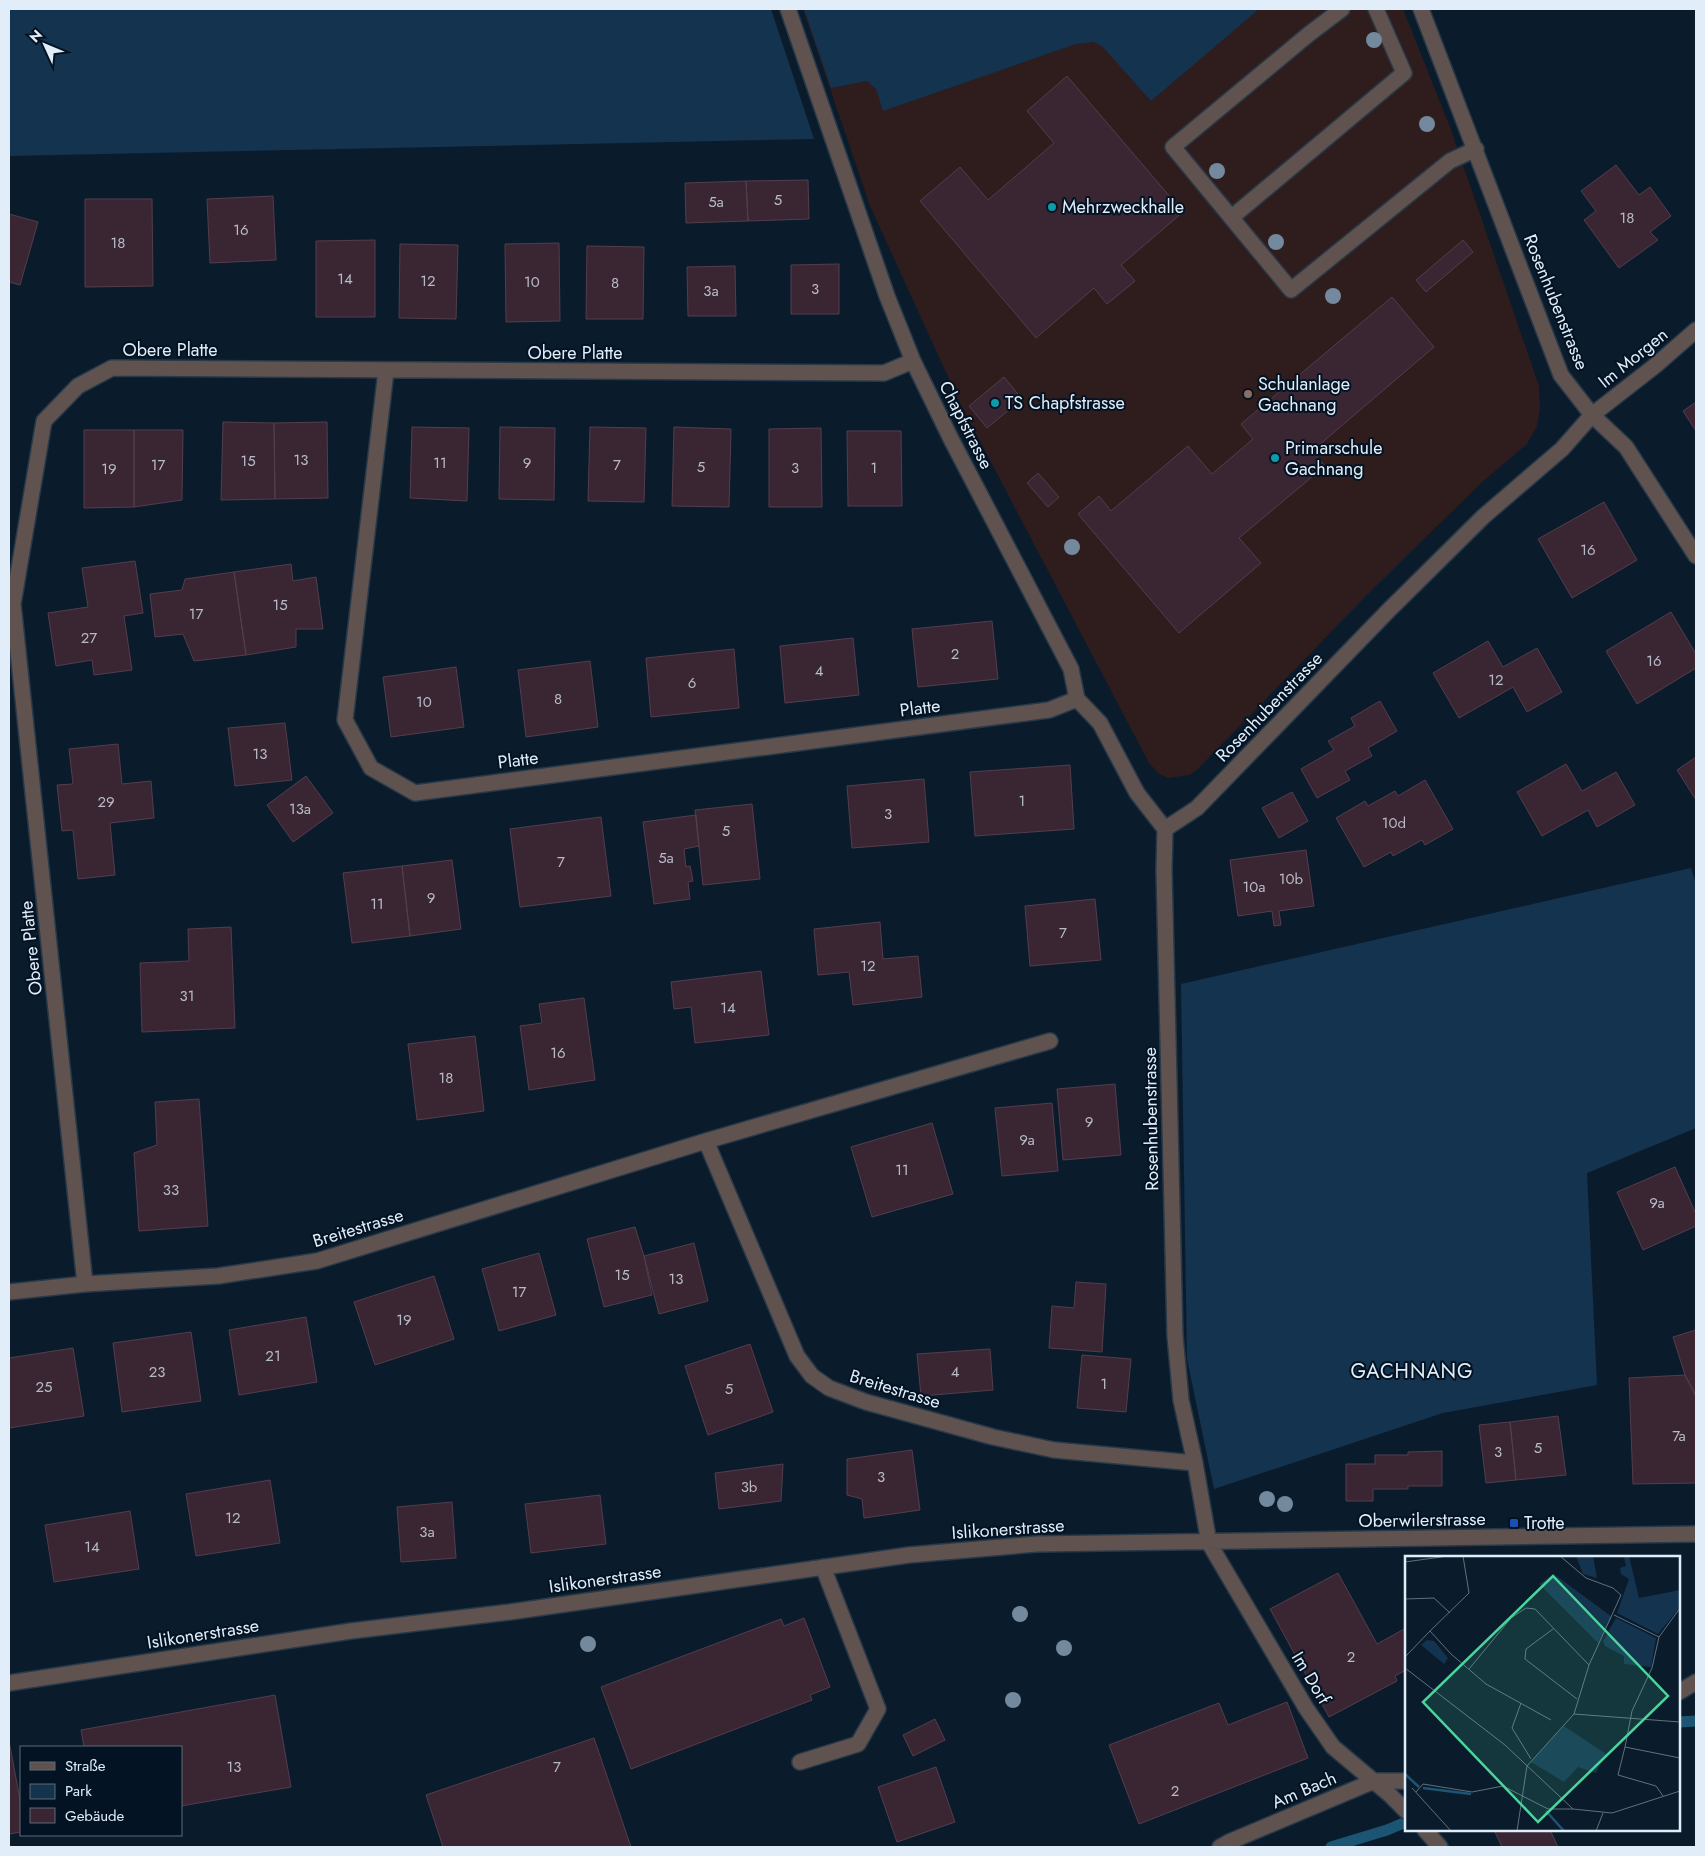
<svg xmlns="http://www.w3.org/2000/svg" width="1705" height="1856" font-family="Jost,sans-serif">
<style>
.education{fill:#2f1c1c}
.green{fill:#13334f}
.lines{fill:none;stroke-linecap:round;stroke-linejoin:round}
.stream{stroke:#1c5573;stroke-width:11}
.building{fill:#3a2533;stroke:#543d4c}
.minor-casing{stroke:#283949;stroke-width:18}
.minor{stroke:#60534f;stroke-width:15}
.tree{fill:#73899d}
.culture-dot{fill:#0f9aa8;stroke:#031323;stroke-width:2}
.education-dot{fill:#8d6e63;stroke:#031323;stroke-width:2}
.transit-dot{fill:#1a4fb4;stroke:#031323;stroke-width:2}
.labels{text-anchor:middle;dominant-baseline:central;stroke-width:4;stroke-linejoin:round;paint-order:stroke}
.number-label{font-size:15px;fill:#b7bbc7}
.poi-label{font-size:18px;fill:#e1edf8;stroke:#031323;text-anchor:start}
.street-label{font-size:18px;fill:#e1edf8;stroke:#031323}
.quarter-label{font-size:20px;letter-spacing:1px;fill:#e1edf8;stroke:#031323}
.inset-river{fill:none;stroke:#1c5573;stroke-width:2.5}
.inset-road{fill:none;stroke:#60707e;stroke-width:1}
.view{fill:#4bd49b;fill-opacity:0.15;stroke:#4bd49b;stroke-width:2.5}
.inset-edge{fill:none;stroke:#e1edf8;stroke-width:2.5}
</style>
<rect width="100%" height="100%" fill="#0a1c2c"/>
<path class="education" d="M803,9H1403L1450,127L1539,386L1540,407L1537,426L1527,444L1480,484L1368,594L1197,770L1189,775L1168,778L1159,774L1149,763L960,403L870,206Z"/>
<path class="green" d="M9,9H771L814,139L9,156Z
M804,9H1259L1151,101L1102,46L1093,42L1076,44L883,111L876,89L867,81L831,88Z
M1691,868L1696,884V1128L1587,1173L1597,1385L1443,1413L1214,1489L1187,1359L1181,984Z"/>
<g class="lines">
<path class="stream" d="M1679,1722L1696,1721
M1331,1847L1387,1830L1406,1822"/>
</g>
<path class="building" d="M1067,76L1183,212L1121,265L1135,281L1107,304L1094,288L1036,338L920,201L960,167L988,200L1054,143L1027,111Z
M1616,165L1639,195L1650,187L1671,216L1650,232L1658,240L1619,268L1584,220L1596,211L1581,191Z
M808,180L809,219L748,221L746,181Z
M746,181L748,221L686,223L685,183Z
M273,196L276,260L210,263L207,199Z
M85,199H152L153,286L85,287Z
M9,214L38,222L20,285L9,282Z
M375,240V317H316V241Z
M1463,240L1473,252L1426,292L1416,280Z
M559,243L560,321L506,322L505,244Z
M400,244L458,245L456,319L399,318Z
M587,246L644,247L643,319H586Z
M839,264V314H791V265Z
M735,266L736,316H688L687,267Z
M1392,297L1434,347L1312,451L1325,466L1239,538L1261,563L1179,633L1078,514L1099,496L1111,511L1188,446L1212,474L1253,439L1241,424Z
M1004,377L1022,399L987,428L969,406Z
M1696,402V431L1683,411Z
M223,422L274,423L275,499L221,500Z
M327,422L328,498L275,499L274,423Z
M412,427L469,428L467,501L410,498Z
M500,427L555,428L554,500L499,499Z
M590,427L646,428L644,502L588,501Z
M674,427L731,429L729,507L672,506Z
M821,428L822,507H769V429Z
M84,430H134V507L84,508Z
M134,430H183L182,500L134,507Z
M847,431H901L902,506H848Z
M1038,473L1059,497L1048,507L1027,483Z
M1604,502L1637,560L1572,598L1538,539Z
M135,561L143,613L124,616L132,670L94,675L92,660L56,666L48,613L88,607L82,568Z
M291,564L293,581L316,577L323,629H296V647L246,655L234,572Z
M234,572L246,655L194,661L183,634L155,637L150,594L182,590L185,579Z
M1671,612L1696,654V668L1637,704L1606,651Z
M992,621L998,679L918,687L912,629Z
M853,638L859,695L785,703L780,646Z
M1488,641L1503,667L1537,648L1562,692L1527,712L1513,687L1459,718L1433,673Z
M734,649L739,708L651,717L646,658Z
M590,661L598,727L526,737L518,670Z
M456,667L464,727L391,737L383,677Z
M1380,701L1397,731L1368,748L1372,756L1345,771L1350,780L1317,798L1301,769L1334,750L1328,741L1355,726L1351,718Z
M285,723L292,780L235,786L228,728Z
M118,744L122,784L151,781L154,818L110,823L115,875L78,879L73,830L62,831L57,785L73,784L69,749Z
M1696,757V800L1677,770Z
M1566,764L1582,791L1616,772L1635,805L1597,827L1588,810L1542,836L1517,792Z
M1070,765L1074,829L975,836L970,772Z
M306,776L333,813L293,842L267,805Z
M924,779L929,842L852,848L847,786Z
M1425,780L1453,829L1425,845L1422,840L1393,856L1391,852L1364,867L1336,818L1365,801L1368,806L1395,791L1398,796Z
M1292,792L1308,821L1279,838L1262,808Z
M752,804L760,879L703,885L695,810Z
M696,815L699,846L684,849L686,867L690,866L693,881L688,882L690,899L654,904L643,822Z
M601,817L611,896L520,907L510,829Z
M1306,850L1314,906L1279,911L1281,925L1274,926L1272,911L1238,916L1230,860Z
M452,860L461,929L410,936L402,866Z
M402,866L410,936L352,943L343,873Z
M1095,899L1101,960L1030,966L1025,906Z
M880,922L883,959L918,956L922,997L853,1005L849,972L818,975L814,929Z
M231,927L235,1028L142,1032L140,963L189,961L188,929Z
M761,971L769,1035L695,1043L691,1007L674,1009L671,982Z
M584,998L595,1080L529,1090L520,1026L542,1023L539,1004Z
M475,1036L484,1111L417,1120L408,1044Z
M1115,1084L1121,1155L1063,1160L1057,1089Z
M199,1099L208,1226L139,1231L134,1153L157,1145L155,1102Z
M1052,1103L1058,1171L1002,1176L995,1108Z
M932,1123L953,1194L872,1217L851,1147Z
M1675,1167L1696,1214V1226L1643,1250L1617,1192Z
M635,1227L644,1256L652,1295L604,1307L587,1239Z
M694,1243L708,1301L659,1314L644,1256Z
M539,1253L556,1315L499,1331L482,1269Z
M434,1276L454,1339L375,1365L354,1302Z
M1076,1282L1106,1284L1102,1352L1049,1348L1052,1306L1074,1308Z
M306,1317L317,1382L239,1395L229,1330Z
M1696,1330V1396L1685,1375L1673,1337Z
M191,1332L201,1401L122,1412L113,1343Z
M750,1344L773,1412L708,1435L685,1366Z
M73,1348L84,1416L9,1428V1358Z
M990,1349L993,1390L921,1396L917,1354Z
M1082,1355L1131,1359L1126,1412L1077,1408Z
M1685,1375L1696,1396V1483L1633,1484L1629,1378Z
M1558,1416L1566,1475L1516,1480L1510,1422Z
M1510,1422L1516,1480L1486,1483L1479,1425Z
M912,1450L920,1510L864,1518L862,1499L847,1495V1459Z
M1442,1451V1486H1408V1489H1373V1501H1346V1464H1375V1455H1408V1452Z
M783,1464L781,1501L719,1509L715,1473Z
M270,1480L280,1543L196,1556L186,1494Z
M600,1495L606,1544L531,1553L525,1504Z
M452,1502L456,1558L401,1562L397,1507Z
M130,1511L139,1569L54,1582L45,1525Z
M1338,1573L1377,1644L1406,1628V1670L1395,1676L1397,1681L1329,1717L1270,1609Z
M804,1618L830,1687L810,1695L812,1700L631,1769L601,1687L781,1619L784,1626Z
M275,1695L291,1787L181,1806V1747H84L81,1730Z
M1287,1702L1308,1758L1139,1824L1109,1745L1219,1703L1228,1725Z
M935,1719L945,1740L913,1756L903,1735Z
M594,1738L631,1847H443L426,1795Z
M9,1741L21,1805V1832L9,1834Z
M936,1767L955,1822L897,1842L878,1787Z
M1494,1830H1550L1558,1847H1502Z"/>
<g class="lines">
<g class="minor-casing">
<path id="minor" d="M788,9L887,296L913,361L951,439L1071,669L1077,699L1100,723L1137,793L1165,829
M1342,9L1309,34L1173,147L1291,290L1450,161L1476,149
M1421,9L1561,375L1592,415L1626,447L1696,556
M1232,217L1404,73L1376,9
M386,371L345,720L371,768L415,793L1049,710L1077,699
M1165,829L1164,870L1175,1336L1181,1400L1195,1463L1209,1543L1306,1708L1333,1747L1389,1794L1406,1811
M1165,829L1197,808L1388,611L1484,516L1562,449L1592,415L1656,365L1696,330
M706,1141L797,1356L812,1376L829,1388L866,1402L993,1437L1054,1450L1195,1463
M85,1284L13,604L44,421L78,386L112,368L884,373L913,361
M9,1292L85,1284L218,1276L317,1261L706,1141L1050,1041
M9,1683L351,1631L510,1612L909,1555L1037,1544L1696,1534
M1679,1692L1696,1682
M800,1762L858,1744L878,1709L823,1567
M1425,1830L1440,1847
M1220,1847L1229,1842L1374,1781H1406"/>
</g>
<use href="#minor" class="minor"/>
</g>
<g class="tree">
<circle cx="1374" cy="40" r="8"/>
<circle cx="1427" cy="124" r="8"/>
<circle cx="1217" cy="171" r="8"/>
<circle cx="1276" cy="242" r="8"/>
<circle cx="1333" cy="296" r="8"/>
<circle cx="1072" cy="547" r="8"/>
<circle cx="1267" cy="1499" r="8"/>
<circle cx="1285" cy="1504" r="8"/>
<circle cx="1020" cy="1614" r="8"/>
<circle cx="588" cy="1644" r="8"/>
<circle cx="1064" cy="1648" r="8"/>
<circle cx="1013" cy="1700" r="8"/>
</g>
<g class="culture-dot">
<circle cx="1052" cy="207" r="5"/>
<circle cx="995" cy="403" r="5"/>
<circle cx="1275" cy="458" r="5"/>
</g>
<circle class="education-dot" cx="1248" cy="394" r="5"/>
<rect class="transit-dot" x="1509" y="1518" width="10" height="10" rx="2.5"/>
<g class="labels">
<g class="number-label">
<text x="778" y="200">5</text>
<text x="716" y="202">5a</text>
<text x="1627" y="218">18</text>
<text x="241" y="230">16</text>
<text x="118" y="243">18</text>
<text x="345" y="279">14</text>
<text x="428" y="281">12</text>
<text x="532" y="282">10</text>
<text x="615" y="283">8</text>
<text x="815" y="289">3</text>
<text x="711" y="291">3a</text>
<text x="301" y="460">13</text>
<text x="248" y="461">15</text>
<text x="440" y="463">11</text>
<text x="527" y="463">9</text>
<text x="158" y="465">17</text>
<text x="617" y="465">7</text>
<text x="701" y="467">5</text>
<text x="795" y="468">3</text>
<text x="874" y="468">1</text>
<text x="109" y="469">19</text>
<text x="1588" y="550">16</text>
<text x="280" y="605">15</text>
<text x="196" y="614">17</text>
<text x="89" y="638">27</text>
<text x="955" y="654">2</text>
<text x="1654" y="661">16</text>
<text x="819" y="671">4</text>
<text x="1496" y="680">12</text>
<text x="692" y="683">6</text>
<text x="558" y="699">8</text>
<text x="424" y="702">10</text>
<text x="260" y="754">13</text>
<text x="1022" y="801">1</text>
<text x="106" y="802">29</text>
<text x="300" y="809">13a</text>
<text x="888" y="814">3</text>
<text x="1394" y="823">10d</text>
<text x="726" y="831">5</text>
<text x="666" y="858">5a</text>
<text x="561" y="862">7</text>
<text x="1291" y="879">10b</text>
<text x="1254" y="887">10a</text>
<text x="431" y="898">9</text>
<text x="377" y="904">11</text>
<text x="1063" y="933">7</text>
<text x="868" y="966">12</text>
<text x="187" y="996">31</text>
<text x="728" y="1008">14</text>
<text x="558" y="1053">16</text>
<text x="446" y="1078">18</text>
<text x="1089" y="1122">9</text>
<text x="1027" y="1140">9a</text>
<text x="902" y="1170">11</text>
<text x="171" y="1190">33</text>
<text x="1657" y="1203">9a</text>
<text x="622" y="1275">15</text>
<text x="676" y="1279">13</text>
<text x="519" y="1292">17</text>
<text x="404" y="1320">19</text>
<text x="273" y="1356">21</text>
<text x="157" y="1372">23</text>
<text x="955" y="1372">4</text>
<text x="1104" y="1384">1</text>
<text x="44" y="1387">25</text>
<text x="729" y="1389">5</text>
<text x="1679" y="1436">7a</text>
<text x="1538" y="1448">5</text>
<text x="1498" y="1452">3</text>
<text x="881" y="1477">3</text>
<text x="749" y="1487">3b</text>
<text x="233" y="1518">12</text>
<text x="427" y="1532">3a</text>
<text x="92" y="1547">14</text>
<text x="1351" y="1657">2</text>
<text x="234" y="1767">13</text>
<text x="557" y="1767">7</text>
<text x="1175" y="1791">2</text>
</g>
<g class="poi-label">
<text x="1062" y="207">Mehrzweckhalle</text>
<text x="1258" y="384">Schulanlage<tspan x="1258" dy="21">Gachnang</tspan></text>
<text x="1005" y="403">TS Chapfstrasse</text>
<text x="1285" y="448">Primarschule<tspan x="1285" dy="21">Gachnang</tspan></text>
<text x="1524" y="1523">Trotte</text>
</g>
<g class="street-label">
<text transform="translate(1556 302) rotate(68)">Rosenhubenstrasse</text>
<text x="170" y="350">Obere Platte</text>
<text x="575" y="353">Obere Platte</text>
<text transform="translate(1633 358) rotate(-39)">Im Morgen</text>
<text transform="translate(966 425) rotate(63)">Chapfstrasse</text>
<text transform="translate(1269 707) rotate(-46)">Rosenhubenstrasse</text>
<text transform="translate(920 708) rotate(-7)">Platte</text>
<text transform="translate(518 760) rotate(-7)">Platte</text>
<text transform="translate(31 948) rotate(-96)">Obere Platte</text>
<text transform="translate(1151 1119) rotate(-91)">Rosenhubenstrasse</text>
<text transform="translate(358 1228) rotate(-17)">Breitestrasse</text>
<text transform="translate(895 1389) rotate(17)">Breitestrasse</text>
<text transform="translate(1422 1520) rotate(-1)">Oberwilerstrasse</text>
<text transform="translate(1008 1529) rotate(-4)">Islikonerstrasse</text>
<text transform="translate(605 1579) rotate(-8)">Islikonerstrasse</text>
<text transform="translate(203 1634) rotate(-9)">Islikonerstrasse</text>
<text transform="translate(1311 1678) rotate(59)">Im Dorf</text>
<text transform="translate(1304 1790) rotate(-23)">Am Bach</text>
</g>
<g class="quarter-label">
<text x="1412" y="1371">GACHNANG</text>
</g>
</g>
<g transform="translate(1405 1556)">
<rect width="275" height="275" fill="#0a1c2c"/>
<path d="M171,0H188L192,22L178,18ZM219,0H224L234,42L275,34V51L253,78L212,57L224,23L216,18L215,12L221,10ZM149,18L207,61L193,87L134,28ZM211,62L251,82L246,111L219,108V100L200,90L198,85ZM22,84L29,85L43,102L39,108L16,89ZM159,170L201,198L191,217L173,211L159,226L126,206Z" fill="#13334f"/>
<path class="inset-river" d="M0,218L14,231M18,232L66,238M141,255L159,275"/>
<path class="inset-road" d="M155,0L181,22L208,32L216,39L184,109L169,158M0,6L43,0M0,43L29,42L45,57M209,59L254,81M148,73L121,93L120,103L172,143M25,75L64,37L58,0M0,101L25,75L46,98L81,128L146,164M0,112L100,189L168,253L207,257L275,235M64,113L106,62L121,52L130,53L184,109M116,147L107,172L126,203M220,191L227,155L247,112L254,81L275,52M7,232L46,275M11,236L18,228L67,236L98,230L143,253H168M258,240L251,230L213,219L220,191L275,202M112,275L122,210L169,158L275,166M191,275L198,257"/>
<path class="view" d="M148,20L263,140L133,266L18,146Z"/>
<rect width="275" height="275" class="inset-edge"/>
</g>
<rect width="1705" height="1856" fill="none" stroke="#e1edf8" stroke-width="20"/>
<rect x="20" y="1746" width="162" height="90" fill="#031323" stroke="#5c6a78"/>
<rect x="30" y="1762" width="25" height="8" fill="#60534f" stroke="#5c6a78"/>
<text x="65" y="1771" font-size="15" fill="#e1edf8">Straße</text>
<rect x="30" y="1784" width="25" height="15" fill="#13334f" stroke="#5c6a78"/>
<text x="65" y="1796" font-size="15" fill="#e1edf8">Park</text>
<rect x="30" y="1808" width="25" height="15" fill="#3a2533" stroke="#5c6a78"/>
<text x="65" y="1821" font-size="15" fill="#e1edf8">Gebäude</text>
<g transform="translate(45 45) rotate(314)" stroke="#031323" stroke-width="4" paint-order="stroke">
<path d="M0-4L9 19L0 12L-9 19Z" fill="#e1edf8"/>
<text y="-8" font-size="14" font-weight="bold" text-anchor="middle" fill="#e1edf8">N</text>
</g>
</svg>
